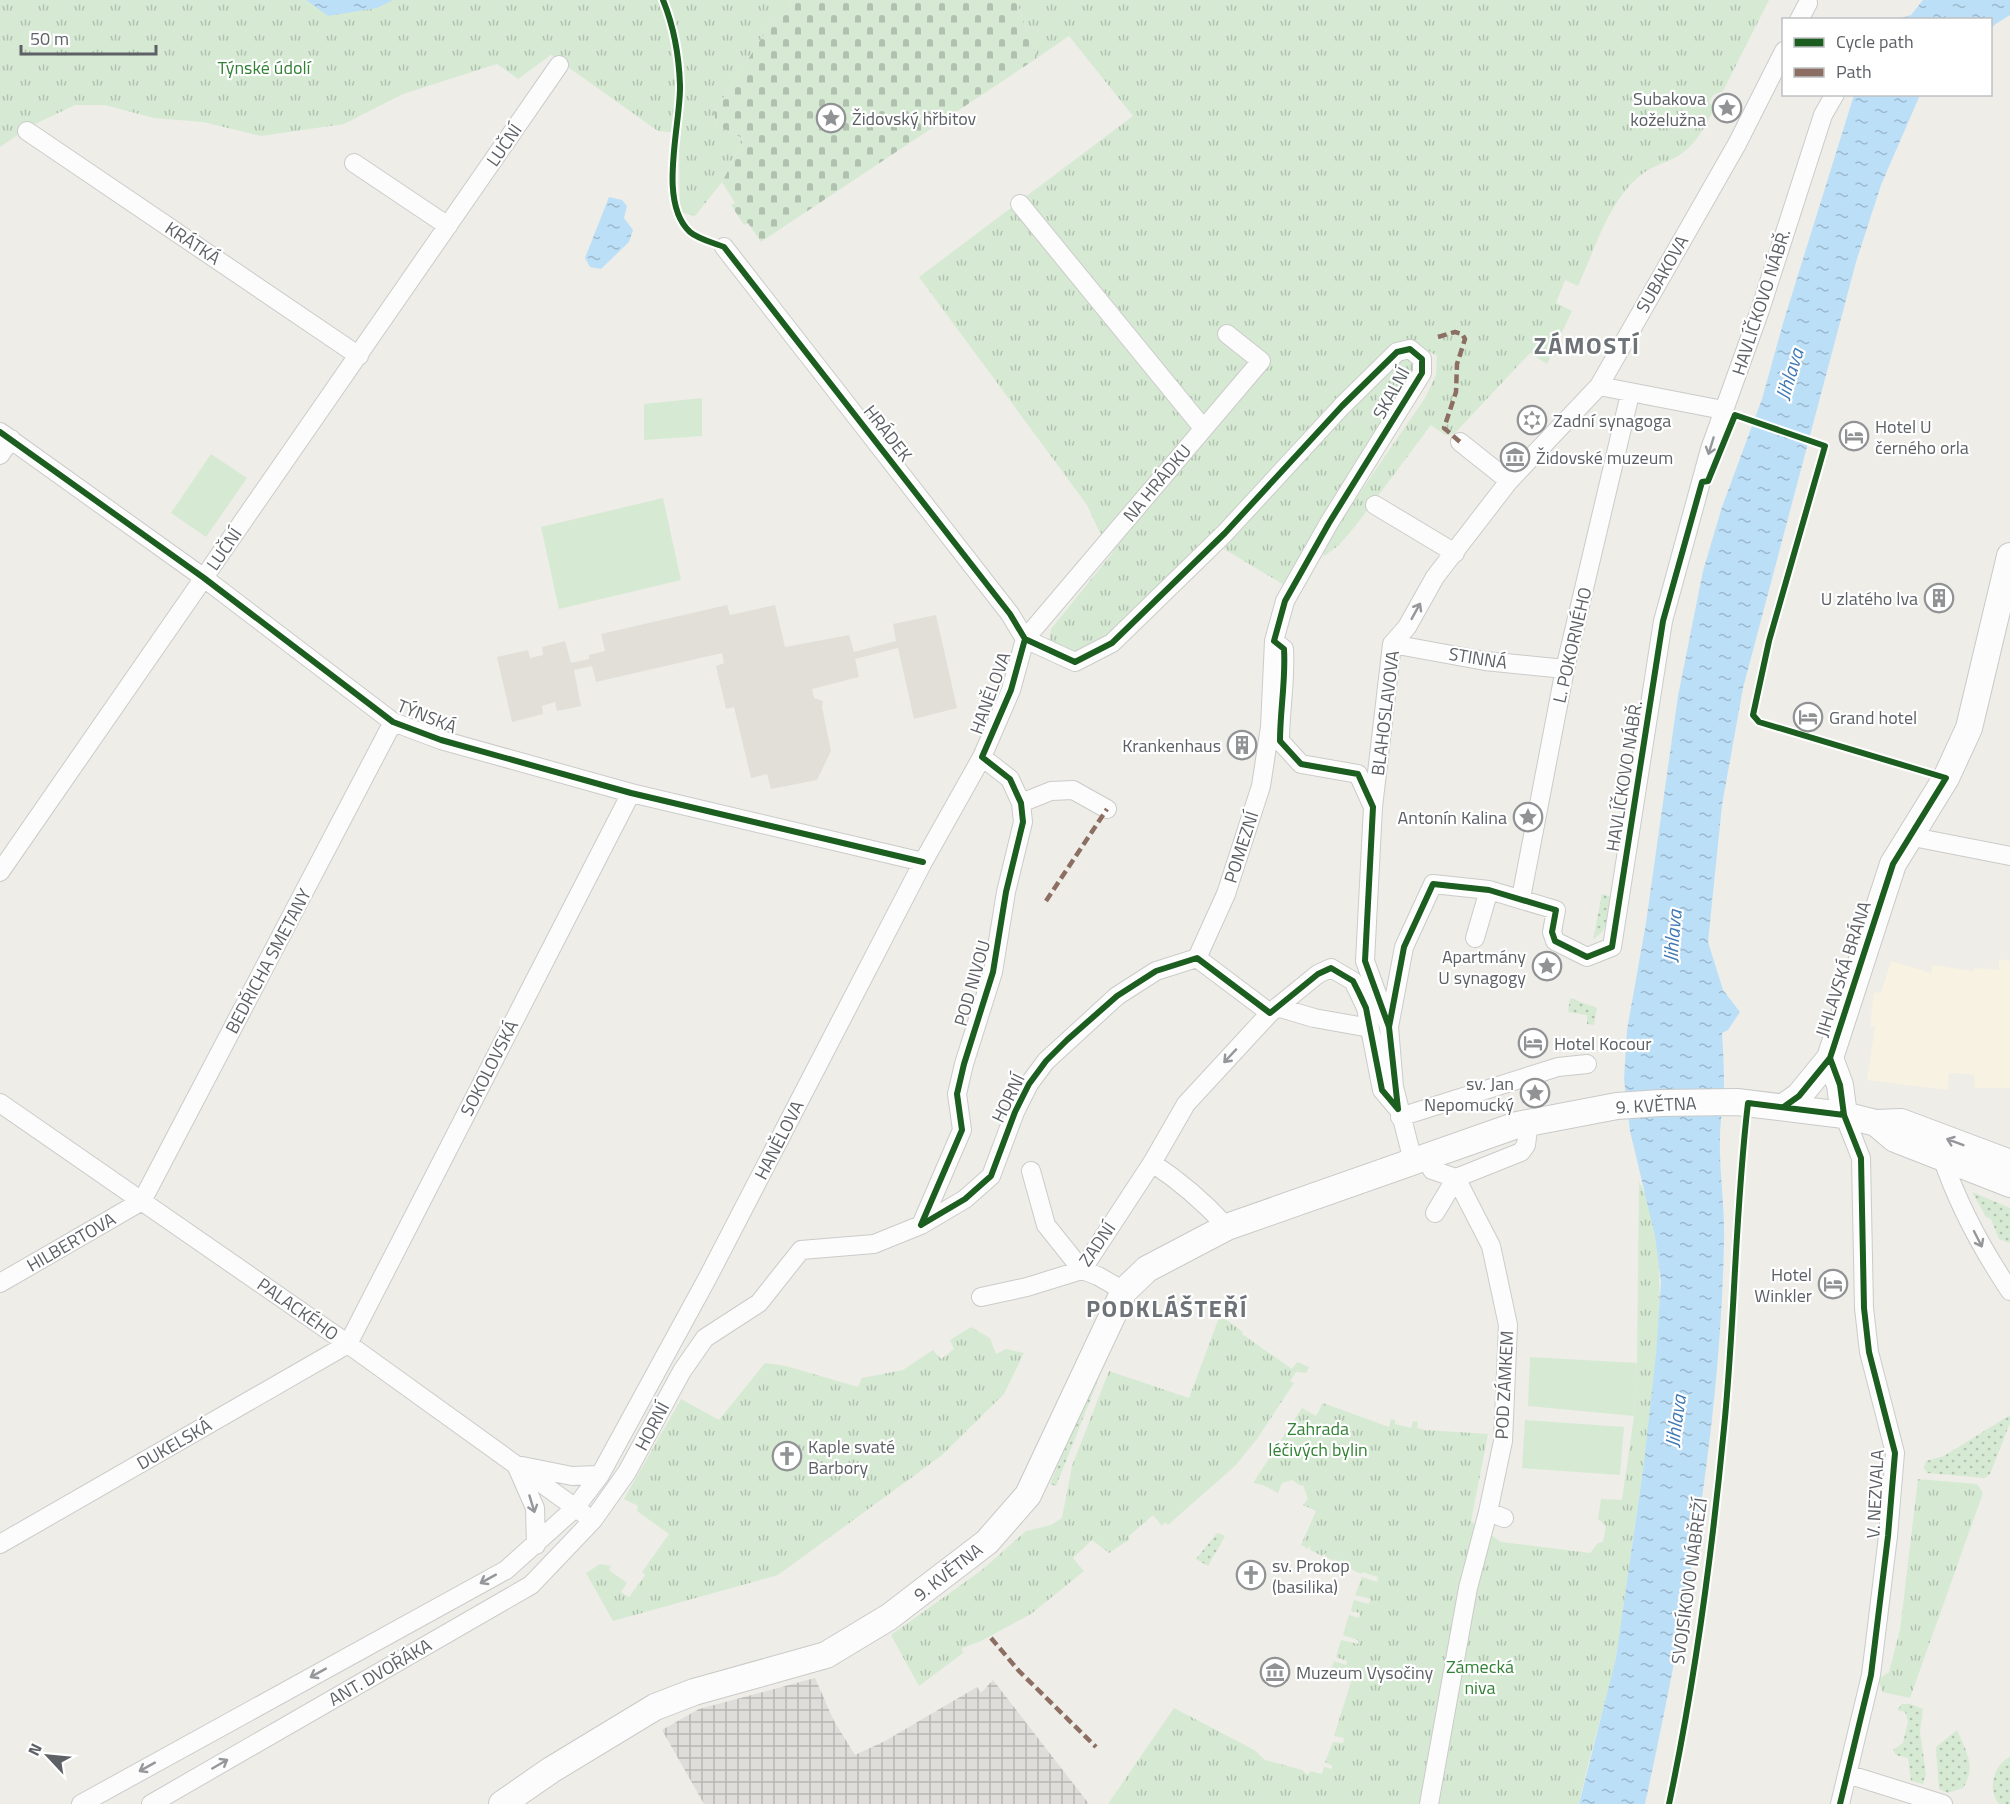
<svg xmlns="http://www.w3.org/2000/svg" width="2010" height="1804" font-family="'Titillium Web',sans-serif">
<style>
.commercial{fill:#f7f2e1}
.industrial{fill:url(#industrial-grid)}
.education{fill:#e1dfd8}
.grass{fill:url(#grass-dots)}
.cemetery{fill:url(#cemetery-stones)}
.park{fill:url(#park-tufts)}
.pitch{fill:#d6ead3}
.water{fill:url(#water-ripples)}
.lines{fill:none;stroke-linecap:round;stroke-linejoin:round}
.street-casing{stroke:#cbcbca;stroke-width:20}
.secondary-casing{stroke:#c9cac8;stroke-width:28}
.street{stroke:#fcfcfc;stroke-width:18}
.secondary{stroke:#fcfcfc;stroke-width:26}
.quiet{stroke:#8d6e63;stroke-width:4.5;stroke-dasharray:9 4.5;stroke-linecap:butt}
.cycleway-casing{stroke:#fff;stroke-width:10}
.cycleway{stroke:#1b5e20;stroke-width:6}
.oneway{stroke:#95979a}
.labels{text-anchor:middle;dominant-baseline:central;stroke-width:4.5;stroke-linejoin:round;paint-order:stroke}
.park-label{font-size:18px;fill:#328135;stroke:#fff}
.poi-label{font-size:18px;fill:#5d6166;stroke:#fff;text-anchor:start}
.street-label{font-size:18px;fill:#5d6166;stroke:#fff}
.water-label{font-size:20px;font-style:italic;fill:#4079b4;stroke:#fff}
.district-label{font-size:24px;font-weight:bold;letter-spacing:1.5px;fill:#6e7378;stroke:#fff}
</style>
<defs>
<pattern id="industrial-grid" width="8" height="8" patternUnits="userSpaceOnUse" patternTransform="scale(1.5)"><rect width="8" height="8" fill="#dfddd9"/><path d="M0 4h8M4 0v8" fill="none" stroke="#b8b7b4"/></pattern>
<pattern id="grass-dots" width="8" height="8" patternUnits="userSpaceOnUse" patternTransform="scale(1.5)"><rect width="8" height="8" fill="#d6ead3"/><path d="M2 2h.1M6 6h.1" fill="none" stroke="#b1c1af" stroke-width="1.8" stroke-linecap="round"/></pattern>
<pattern id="cemetery-stones" width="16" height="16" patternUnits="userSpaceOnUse" patternTransform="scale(1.5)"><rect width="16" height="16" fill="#d6ead3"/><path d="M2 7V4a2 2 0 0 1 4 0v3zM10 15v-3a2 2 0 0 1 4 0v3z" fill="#b1c1af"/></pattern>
<pattern id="park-tufts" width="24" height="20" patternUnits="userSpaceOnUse" patternTransform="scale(1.5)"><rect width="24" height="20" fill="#d6ead3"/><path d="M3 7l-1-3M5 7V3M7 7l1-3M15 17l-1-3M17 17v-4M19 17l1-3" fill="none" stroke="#b1c1af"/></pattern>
<pattern id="water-ripples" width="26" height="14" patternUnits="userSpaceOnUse" patternTransform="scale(1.5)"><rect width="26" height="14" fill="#bcdff8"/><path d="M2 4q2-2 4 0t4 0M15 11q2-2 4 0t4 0" fill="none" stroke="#9cb8cd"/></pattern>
</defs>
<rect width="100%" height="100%" fill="#eeede8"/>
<path class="commercial" d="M1999,959L2010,961V1088H1975L1974,1075L1967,1074L1949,1073L1948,1090L1867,1080L1875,1027L1870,1026L1874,992L1881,993L1891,961L1931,973L1933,965L1973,971L1974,968L1999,970Z"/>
<path class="industrial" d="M815,1678L834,1721L855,1755L885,1741L977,1687L981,1693L993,1680L1089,1804H704L662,1730L699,1709Z"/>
<path class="education" d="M727,605L730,615L775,605L785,647L849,635L854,652L896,641L893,624L936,615L957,708L914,719L898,648L855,659L859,677L812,689L814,698L823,701L822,707L831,751L817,780L771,789L767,774L751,778L734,707L726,709L716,666L724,663L722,653L596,682L592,666L574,670L581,706L557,711L555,702L542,706L543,714L512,722L497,657L528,650L530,658L543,655L542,647L565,641L571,663L589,659V655L605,651L601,634Z"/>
<path class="grass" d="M1602,894L1616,898L1603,931L1593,940Z
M1570,998L1597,1008L1594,1025L1587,1024V1015L1568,1012Z
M1972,1192L2010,1208V1243L1999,1239L1991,1219L1986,1217Z
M1096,1376L1099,1378L1056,1486L1050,1484Z
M2010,1415V1423L1990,1474L1985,1478L1927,1473L1924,1468L1926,1461L1944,1456Z
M1217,1533L1225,1536L1208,1566L1196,1559Z
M1902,1704H1910L1923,1709L1920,1731L1926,1774L1923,1784L1911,1781L1908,1758L1896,1755L1893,1750L1903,1743L1908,1721L1905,1712L1897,1710Z
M1957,1730C1966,1751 1977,1767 1963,1788L1948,1793L1939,1789L1936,1747Z
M2010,1757V1804H1999C1987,1790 1993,1765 2010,1757Z"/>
<path class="cemetery" d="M790,0H1016L1037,58L761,242L748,223L744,225L731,205L735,203L722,182L744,139L716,125L714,112L770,25L792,10Z"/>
<path class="park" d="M0,0H790L792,10L770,25L714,112L716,125L744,139L722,182L695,216L680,212L679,133L658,131L551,55L518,79L497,64L403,94L344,124L261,136L203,122L154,118L105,105H75L31,126L0,147Z
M1016,0H1769L1723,91L1713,95L1709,103L1715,107C1705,126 1697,144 1678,156C1666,163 1651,166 1641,175C1609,200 1595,249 1578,286L1565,280L1556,303L1572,311L1547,364L1530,353L1454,434L1445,435L1431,425L1357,524L1339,545L1323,557L1326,542L1425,398L1436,375L1437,356L1415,343L1397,346L1378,358L1269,476L1112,634L1078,653L1057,648L1049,641L1051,629L1114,551L1099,531L1087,505L919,277L1133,116L1069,36L1037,58Z
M1404,355L1417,364L1284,585L1224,549L1283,476Z
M1639,1182C1682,1254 1646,1448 1634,1532C1628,1574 1624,1617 1616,1658C1605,1707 1589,1755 1579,1804H1108L1174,1708L1256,1751L1265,1760L1302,1770L1308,1775L1310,1771L1322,1774L1324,1767L1332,1769V1766L1325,1762L1333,1742L1343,1743L1344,1738L1334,1736L1351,1682L1329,1675L1334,1661L1346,1665L1347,1661L1336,1657L1341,1640L1358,1644V1640L1343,1635L1349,1615L1359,1618L1360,1613L1351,1611L1354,1600L1369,1604L1370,1599L1355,1595L1362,1577L1377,1582L1378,1577L1362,1572L1361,1574L1348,1568L1349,1564L1345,1566L1337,1562L1336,1558L1335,1561L1325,1557L1326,1553L1322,1556L1310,1550V1545L1308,1549L1301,1545L1316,1511L1303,1505L1308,1499L1303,1485L1301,1486L1292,1480L1282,1483L1278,1493L1263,1485L1253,1483L1302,1408L1316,1416L1323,1403L1389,1427L1391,1419L1395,1420V1424L1411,1428L1413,1421L1418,1422L1417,1428L1426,1430L1488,1434L1471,1521L1501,1542L1590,1553L1598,1543L1603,1542L1606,1526L1598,1519L1601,1499L1622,1500L1634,1416L1637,1363Z
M1220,1315L1243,1332L1242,1334L1292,1369L1297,1362L1309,1367L1306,1373L1296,1372L1290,1381L1294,1383L1257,1439L1235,1466L1168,1525L1165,1522L1162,1526L1153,1515L1128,1537L1130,1539L1109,1553L1092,1540L1073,1558L1084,1571L1031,1614L981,1641L962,1648L963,1653L919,1686L891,1635L982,1570L1026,1531L1051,1525L1062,1518L1072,1466L1109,1371L1189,1398Z
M971,1327L990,1338L996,1354L1006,1349L1024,1353L1004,1394L941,1456L778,1575L613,1621L586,1573L600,1564L611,1566L609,1570L627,1583L621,1592L629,1597L645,1575L642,1572L669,1534L637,1511L638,1506L624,1499L681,1399L719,1420L765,1363L786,1366L858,1387L862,1378L903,1370L933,1350L941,1359L954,1349L950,1340Z
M1918,1479L1977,1484L1983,1493L1910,1698L1882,1692L1879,1679L1889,1672L1900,1630Z"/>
<path class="pitch" d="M702,398V436L644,440V404Z
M211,454L247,478L206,537L171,513Z
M663,498L681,580L559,609L541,527Z
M1530,1357L1637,1363L1634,1416L1528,1406Z
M1525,1420L1624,1427L1620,1475L1522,1468Z"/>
<path class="water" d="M306,0H393L377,8L328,16Z
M1923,0H2010V15L1991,27L1990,20L1898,19L1911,15Z
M1854,95H1920L1881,185L1856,262L1743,688L1722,805L1708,942L1723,990L1740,1012L1728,1030L1722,1033C1723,1050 1724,1066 1724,1083C1724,1101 1720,1119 1720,1137C1719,1172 1725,1207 1724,1242C1720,1432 1685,1619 1645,1804H1579L1616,1658L1644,1463L1656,1354L1661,1282L1655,1236L1630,1131L1624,1079L1627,1030L1646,923L1678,696L1703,571L1722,507L1762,399L1784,320Z
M609,197L622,200L627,206L624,218L633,230L629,242L601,269L590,267L585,258Z"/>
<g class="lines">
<g class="street-casing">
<path id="street" d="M1799,20L1808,3
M27,131L359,356
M354,163L448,226
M1020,204L1203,428
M724,247L1010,614L1025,639
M1599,386L1723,410
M0,432L204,578L393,722L441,740L631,793L923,862
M1460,442L1509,481
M0,455L11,439
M1375,505L1455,553
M1025,639L1075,662L1112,643L1225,533L1342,406L1397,352L1410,349L1422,359V373L1329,523L1285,601L1274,641L1270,727L1261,786L1226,894L1197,958
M1392,644L1485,661L1565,669
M1280,646L1284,649C1286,679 1280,710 1280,741L1301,764L1358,774L1373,807
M1021,803L1051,791L1073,790L1107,809
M1908,836L2010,856
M0,872L559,65
M1521,898L1565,669L1630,394
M1475,938L1489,890
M1197,958L1270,1013
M1277,1007L1314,1018L1370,1028
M1389,1027L1404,947L1433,884L1489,890L1556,910L1552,932L1555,941L1587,957L1612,947L1663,621L1710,449L1760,310L1823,115L1835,94
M0,1103L348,1344L584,1514
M1400,1117L1558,1067L1587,1064
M1942,1157C1958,1205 1982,1249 2010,1291
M1413,1161L1394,1087L1389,1027L1365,961L1373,807L1392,644L1407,627L1435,577L1509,481L1599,386L1737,144L1784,51
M1152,1163C1180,1181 1204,1202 1227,1227
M1432,1170L1456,1178L1435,1213
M1031,1171L1046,1225L1082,1270L1098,1276L1124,1291
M142,1201L393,722
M921,1225L962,1130L957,1094L964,1064L993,972L1006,892L1023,822L1021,803L1010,779L982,757
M0,1283L142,1201
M981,1297L1027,1287L1082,1270L1152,1163L1186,1104L1270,1013L1318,974L1331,968L1353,981L1359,993L1366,1008L1382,1090L1398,1109
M522,1466L572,1476L600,1475
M517,1467L535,1508L536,1545
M1504,1518L1488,1512L1503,1441L1508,1325L1491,1246L1456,1178L1521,1152L1526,1145L1529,1122
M0,1544L348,1344L631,793
M1847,1774L1943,1804
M81,1804L506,1570L575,1508L600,1475L708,1277L923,862L982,757L1011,690L1025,639L1261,361L1227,334
M151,1804L531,1585L593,1520L627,1472L682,1371L705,1338L759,1303L801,1250L874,1244L921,1225L965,1199L991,1176L1015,1112L1029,1084L1046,1061L1117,996L1156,971L1197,958
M1429,1804L1468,1588L1488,1512
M1840,1804L1871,1675L1888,1536L1895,1453L1869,1352L1864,1308L1861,1158L1844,1115"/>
</g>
<g class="secondary-casing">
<path id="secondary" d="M1830,1058L1840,1085L1844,1115
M1785,1106L1799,1096L1830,1058L1893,864L1946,778L1969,728L2010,556
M1876,1123L1901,1122L2010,1163
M502,1804L551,1770L655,1707L694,1692L826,1655L889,1617L987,1542L1028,1495L1124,1291L1147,1269L1227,1227L1517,1125L1617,1106L1660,1103L1737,1102L1844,1115L1876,1123L1895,1139L2010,1184"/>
</g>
<use href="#street" class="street"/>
<use href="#secondary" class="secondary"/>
<path class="quiet" d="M1438,337L1455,332L1462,334L1465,339L1457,364L1456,392L1444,428L1460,442
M1046,901L1107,809
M991,1638L1019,1671L1096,1747"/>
<g class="cycleway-casing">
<path id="cycleway" d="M663,0C674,27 679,56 680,85C681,125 657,202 690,232C698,239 714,243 724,247L1010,614L1025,639
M0,432L204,578L393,722L441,740L631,793L923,862
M1025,639L1075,662L1112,643L1225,533L1342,406L1397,352L1410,349L1422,359V373L1329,523L1285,601L1274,641L1284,649C1286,679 1280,710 1280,741L1301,764L1358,774L1373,807L1365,961L1389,1027L1398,1109
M1389,1027L1404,947L1433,884L1489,890L1556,910L1552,932L1555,941L1587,957L1612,947L1663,621L1702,482L1708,481L1735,415L1825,446L1769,641L1753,715L1759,722L1946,778L1893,864L1830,1058L1799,1096L1785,1106
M1830,1058L1840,1085L1844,1115L1861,1158L1864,1308L1869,1352L1895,1453L1888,1536L1871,1675L1840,1804
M921,1225L965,1199L991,1176L1015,1112L1029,1084L1046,1061L1067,1040L1117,996L1156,971L1197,958L1270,1013L1318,974L1331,968L1353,981L1359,993L1366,1008L1382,1090L1398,1109
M921,1225L962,1130L957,1094L964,1064L993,972L1006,892L1023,822L1021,803L1010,779L982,757L1011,690L1025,639
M1669,1804C1695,1681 1712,1553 1724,1428C1735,1319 1735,1211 1748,1103L1844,1115"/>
</g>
<use href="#cycleway" class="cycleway"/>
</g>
<defs><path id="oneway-shaft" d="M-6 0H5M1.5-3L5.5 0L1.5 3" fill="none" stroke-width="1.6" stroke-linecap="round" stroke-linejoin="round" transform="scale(1.5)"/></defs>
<g class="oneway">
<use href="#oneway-shaft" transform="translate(1711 446) rotate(107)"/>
<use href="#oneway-shaft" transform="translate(1416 611) rotate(-61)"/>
<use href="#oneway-shaft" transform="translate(1230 1056) rotate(133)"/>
<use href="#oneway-shaft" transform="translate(1955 1142) rotate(-159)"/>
<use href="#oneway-shaft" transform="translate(1978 1239) rotate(63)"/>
<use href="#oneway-shaft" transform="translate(532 1504) rotate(73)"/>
<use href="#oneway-shaft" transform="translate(488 1579) rotate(151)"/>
<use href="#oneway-shaft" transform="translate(318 1673) rotate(151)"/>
<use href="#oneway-shaft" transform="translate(220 1764) rotate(-30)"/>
<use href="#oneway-shaft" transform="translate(147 1767) rotate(151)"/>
</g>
<defs>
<g id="sight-ring" transform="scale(1.5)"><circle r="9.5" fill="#fff" stroke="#909294" stroke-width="1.5"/><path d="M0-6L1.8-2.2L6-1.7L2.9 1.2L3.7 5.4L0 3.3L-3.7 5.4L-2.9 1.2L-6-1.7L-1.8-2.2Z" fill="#909294"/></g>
<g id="synagogue-ring" transform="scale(1.5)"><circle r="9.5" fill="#fff" stroke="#909294" stroke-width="1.5"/><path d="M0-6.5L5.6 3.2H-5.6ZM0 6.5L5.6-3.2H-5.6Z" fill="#909294"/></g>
<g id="hotel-ring" transform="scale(1.5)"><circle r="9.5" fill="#fff" stroke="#909294" stroke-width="1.5"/><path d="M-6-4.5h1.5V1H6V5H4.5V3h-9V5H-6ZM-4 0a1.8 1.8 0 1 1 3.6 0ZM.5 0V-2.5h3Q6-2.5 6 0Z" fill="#909294"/></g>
<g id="museum-ring" transform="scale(1.5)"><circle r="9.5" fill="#fff" stroke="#909294" stroke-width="1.5"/><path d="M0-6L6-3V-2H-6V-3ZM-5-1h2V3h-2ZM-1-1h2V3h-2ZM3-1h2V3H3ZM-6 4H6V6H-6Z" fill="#909294"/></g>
<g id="building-ring" transform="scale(1.5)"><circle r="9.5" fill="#fff" stroke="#909294" stroke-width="1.5"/><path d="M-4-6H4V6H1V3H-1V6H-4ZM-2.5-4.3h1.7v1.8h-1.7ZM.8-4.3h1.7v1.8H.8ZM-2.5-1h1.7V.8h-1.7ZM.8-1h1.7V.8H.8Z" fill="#909294"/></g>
<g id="church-ring" transform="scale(1.5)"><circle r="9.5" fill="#fff" stroke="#909294" stroke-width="1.5"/><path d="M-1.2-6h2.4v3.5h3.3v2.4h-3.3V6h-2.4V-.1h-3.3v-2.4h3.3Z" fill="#909294"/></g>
</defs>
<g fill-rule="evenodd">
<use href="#sight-ring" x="1727" y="108"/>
<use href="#sight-ring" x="831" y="118"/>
<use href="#synagogue-ring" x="1532" y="420"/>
<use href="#hotel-ring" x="1854" y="436"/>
<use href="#museum-ring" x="1515" y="457"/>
<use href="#building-ring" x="1939" y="598"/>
<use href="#hotel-ring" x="1808" y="717"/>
<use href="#building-ring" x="1242" y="745"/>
<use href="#sight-ring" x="1528" y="817"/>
<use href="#sight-ring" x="1547" y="966"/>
<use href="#hotel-ring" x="1533" y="1043"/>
<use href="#sight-ring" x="1535" y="1093"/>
<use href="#hotel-ring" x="1833" y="1284"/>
<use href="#church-ring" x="787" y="1456"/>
<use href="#church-ring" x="1251" y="1575"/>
<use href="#museum-ring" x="1275" y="1672"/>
</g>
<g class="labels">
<g class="park-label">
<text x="264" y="67">Týnské údolí</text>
<text x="1318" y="1428">Zahrada<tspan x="1318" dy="21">léčivých bylin</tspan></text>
<text x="1480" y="1666">Zámecká<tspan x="1480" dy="21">niva</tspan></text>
</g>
<g class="poi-label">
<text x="1706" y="98" text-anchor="end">Subakova<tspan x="1706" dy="21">koželužna</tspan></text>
<text x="852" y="118">Židovský hřbitov</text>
<text x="1553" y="420">Zadní synagoga</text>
<text x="1875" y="426">Hotel U<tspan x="1875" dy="21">černého orla</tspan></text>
<text x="1536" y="457">Židovské muzeum</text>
<text x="1918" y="598" text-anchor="end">U zlatého lva</text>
<text x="1829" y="717">Grand hotel</text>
<text x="1221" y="745" text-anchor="end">Krankenhaus</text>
<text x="1507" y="817" text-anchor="end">Antonín Kalina</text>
<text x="1526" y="956" text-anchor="end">Apartmány<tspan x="1526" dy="21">U synagogy</tspan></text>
<text x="1554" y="1043">Hotel Kocour</text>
<text x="1514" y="1083" text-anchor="end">sv. Jan<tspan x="1514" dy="21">Nepomucký</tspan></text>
<text x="1812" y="1274" text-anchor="end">Hotel<tspan x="1812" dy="21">Winkler</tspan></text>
<text x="808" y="1446">Kaple svaté<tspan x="808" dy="21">Barbory</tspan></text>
<text x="1272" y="1565">sv. Prokop<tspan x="1272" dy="21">(basilika)</tspan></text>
<text x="1296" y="1672">Muzeum Vysočiny</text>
</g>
<g class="street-label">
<text transform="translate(504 145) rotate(-55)">LUČNÍ</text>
<text transform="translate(193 243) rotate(34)">KRÁTKÁ</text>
<text transform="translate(1662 274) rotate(-60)">SUBAKOVA</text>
<text transform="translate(1761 302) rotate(-72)">HAVLÍČKOVO NÁBŘ.</text>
<text transform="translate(1391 393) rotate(-61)">SKALNÍ</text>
<text transform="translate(888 433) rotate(52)">HRÁDEK</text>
<text transform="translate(1157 483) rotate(-50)">NA HRÁDKU</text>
<text transform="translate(224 549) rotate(-55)">LUČNÍ</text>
<text transform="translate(1572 645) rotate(-77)">L. POKORNÉHO</text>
<text transform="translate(1478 658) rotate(9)">STINNÁ</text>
<text transform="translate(990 693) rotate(-70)">HANĚLOVA</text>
<text transform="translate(1385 713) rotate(-83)">BLAHOSLAVOVA</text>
<text transform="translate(427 716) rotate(22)">TÝNSKÁ</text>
<text transform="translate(1624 776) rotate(-81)">HAVLÍČKOVO NÁBŘ.</text>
<text transform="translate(1241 847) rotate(-72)">POMEZNÍ</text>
<text transform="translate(268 961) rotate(-62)">BEDŘICHA SMETANY</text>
<text transform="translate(1843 969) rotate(-72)">JIHLAVSKÁ BRÁNA</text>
<text transform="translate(972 983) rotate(-74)">POD NIVOU</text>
<text transform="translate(489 1068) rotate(-63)">SOKOLOVSKÁ</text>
<text transform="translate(1008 1098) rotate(-64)">HORNÍ</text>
<text transform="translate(1656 1105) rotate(-3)">9. KVĚTNA</text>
<text transform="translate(779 1140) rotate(-63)">HANĚLOVA</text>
<text transform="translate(71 1242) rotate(-30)">HILBERTOVA</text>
<text transform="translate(1097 1244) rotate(-55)">ZADNÍ</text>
<text transform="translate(298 1309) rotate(35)">PALACKÉHO</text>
<text transform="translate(1504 1385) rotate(-87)">POD ZÁMKEM</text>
<text transform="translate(652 1426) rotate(-62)">HORNÍ</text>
<text transform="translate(174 1444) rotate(-30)">DUKELSKÁ</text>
<text transform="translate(1875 1494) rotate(-87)">V. NEZVALA</text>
<text transform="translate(948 1572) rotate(-38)">9. KVĚTNA</text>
<text transform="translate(1689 1581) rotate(-82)">SVOJSÍKOVO NÁBŘEŽÍ</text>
<text transform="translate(380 1672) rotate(-30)">ANT. DVOŘÁKA</text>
</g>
<g class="water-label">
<text transform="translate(1789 374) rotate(-73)">Jihlava</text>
<text transform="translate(1672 936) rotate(-85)">Jihlava</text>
<text transform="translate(1675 1421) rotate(-82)">Jihlava</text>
</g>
<g class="district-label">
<text x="1587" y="345">ZÁMOSTÍ</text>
<text x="1167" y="1308">PODKLÁŠTEŘÍ</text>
</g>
</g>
<rect x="1782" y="18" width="210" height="78" fill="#ffffff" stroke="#bec0c2" stroke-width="1.5"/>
<rect x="1794" y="38" width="30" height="9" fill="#1b5e20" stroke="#bec0c2" stroke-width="1.5"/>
<text x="1836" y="48" font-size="18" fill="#5d6166">Cycle path</text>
<rect x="1794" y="68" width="30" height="9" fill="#8d6e63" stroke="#bec0c2" stroke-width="1.5"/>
<text x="1836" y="78" font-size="18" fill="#5d6166">Path</text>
<g transform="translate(48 1756) rotate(296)" stroke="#ffffff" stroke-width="4.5" paint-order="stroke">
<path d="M0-4.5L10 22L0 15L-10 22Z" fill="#5d6166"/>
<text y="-9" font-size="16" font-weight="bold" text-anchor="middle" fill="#5d6166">N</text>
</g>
<path d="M21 45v9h135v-9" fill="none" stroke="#5d6166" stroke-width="3"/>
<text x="30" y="45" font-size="18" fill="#5d6166" stroke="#ffffff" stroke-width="4.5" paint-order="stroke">50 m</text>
</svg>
